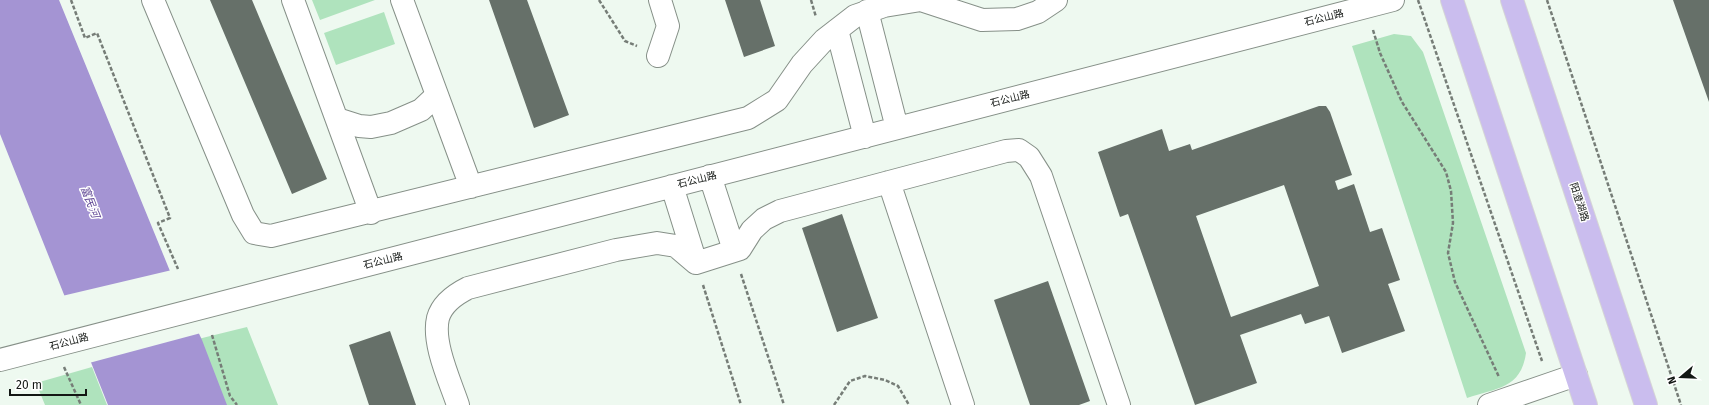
<svg xmlns="http://www.w3.org/2000/svg" width="1709" height="405" font-family="'Fira Sans','Noto Sans SC',sans-serif">
<style>
.green{fill:#afe3bd}
.water{fill:#a494d3}
.pier{fill:#eef9f0}
.building{fill:#667069;fill-rule:evenodd}
.lines{fill:none;stroke-linecap:round;stroke-linejoin:round}
.minor-casing{stroke:#869088;stroke-width:24}
.major-casing{stroke:#d5d5d5;stroke-width:24}
.path{stroke:#767d77;stroke-width:2.5;stroke-dasharray:4 2;stroke-linecap:butt}
.minor{stroke:#fff;stroke-width:22}
.major{stroke:#cabdee;stroke-width:22}
.labels{text-anchor:middle;dominant-baseline:central;stroke-width:3;stroke-linejoin:round;paint-order:stroke}
.street-label{font-size:10px;fill:#131714;stroke:#fff}
.water-label{font-size:11px;font-style:italic;fill:#5f4694;stroke:#fff}
</style>
<rect width="100%" height="100%" fill="#eef9f0"/>
<path class="green" d="M312,0H375L320,20Z
M384,12L395,44L336,65L324,33Z
M1394,34L1411,36L1423,52L1526,353C1521,389 1496,388 1467,398L1352,46Z
M247,327L278,405H212L186,342Z
M92,367L107,405H45L36,383Z"/>
<path class="water" d="M0,0H59L172,276L202,340L227,405H108L0,134Z"/>
<path class="pier" d="M172,270L201,333L89,363L62,296Z"/>
<path class="building" d="M210,0H252L327,179L292,194Z
M489,0H527L569,115L534,128Z
M725,0H760L775,46L744,57Z
M1673,0H1709V102Z
M1319,106H1326L1330,112L1352,175L1335,181L1338,190L1354,184L1370,232L1382,228L1400,280L1388,284L1405,331L1342,353L1329,316L1305,324L1301,314L1240,335L1257,383L1195,405L1128,214L1120,217L1098,152L1162,129L1169,151L1190,144L1192,150ZM1284,185L1319,286L1231,317L1196,216Z
M842,214L878,318L837,332L802,228Z
M1048,281L1090,401L1079,405H1030L994,300Z
M390,331L416,405H369L349,345Z"/>
<g class="lines">
<g class="minor-casing">
<path id="minor" d="M153,0L243,215L254,233L271,236L748,118L777,100L802,64L824,40L855,16L884,6L921,0L982,20L1017,19L1038,12L1056,0
M293,0L371,213
M402,0L471,187
M867,11L897,128
M837,30L865,137
M658,56L668,26L660,0
M337,119L359,126L371,127L391,123L421,110L437,95
M710,176L734,250
M889,182L963,405
M672,186L696,263
M696,263L740,249L752,230L764,219L780,211L1006,151L1019,150L1029,157L1041,176L1119,405
M0,360L1393,0
M458,405C450,381 432,343 438,318C442,304 456,294 468,288L616,250L657,243L676,246L696,263
M1489,405L1576,375"/>
</g>
<g class="major-casing">
<path id="major" d="M1452,0L1586,405
M1512,0L1646,405"/>
</g>
<path class="path" d="M71,0L85,38L97,33L170,218L158,223L178,269
M599,0L625,41L637,46
M811,0L816,17
M1418,0L1542,361
M1547,0L1681,405
M1373,30L1380,53L1402,102L1446,172L1451,191L1453,223L1448,253L1455,282L1499,377
M741,274L784,405
M703,285L741,405
M212,335L230,396L237,405
M64,367L81,405
M834,405L850,381L865,376L885,380L898,386L909,405"/>
<use href="#minor" class="minor"/>
<use href="#major" class="major"/>
</g>
<g class="labels">
<g class="street-label">
<text transform="translate(1324 18) rotate(-14)">石公山路</text>
<text transform="translate(1010 99) rotate(-14)">石公山路</text>
<text transform="translate(697 180) rotate(-14)">石公山路</text>
<text transform="translate(1579 202) rotate(72)">阳澄湖路</text>
<text transform="translate(383 261) rotate(-14)">石公山路</text>
<text transform="translate(69 342) rotate(-15)">石公山路</text>
</g>
<g class="water-label">
<text transform="translate(90 202) rotate(69)">富民河</text>
</g>
</g>
<g transform="translate(1681 377) rotate(251)" stroke="#ffffff" stroke-width="3" paint-order="stroke">
<path d="M0-3L7 15L0 10L-7 15Z" fill="#131714"/>
<text y="-6" font-size="11" font-weight="bold" text-anchor="middle" fill="#131714">N</text>
</g>
<path d="M10 389v6h76v-6" fill="none" stroke="#131714" stroke-width="2"/>
<text x="16" y="389" font-size="12" fill="#131714" stroke="#ffffff" stroke-width="3" paint-order="stroke">20 m</text>
</svg>
